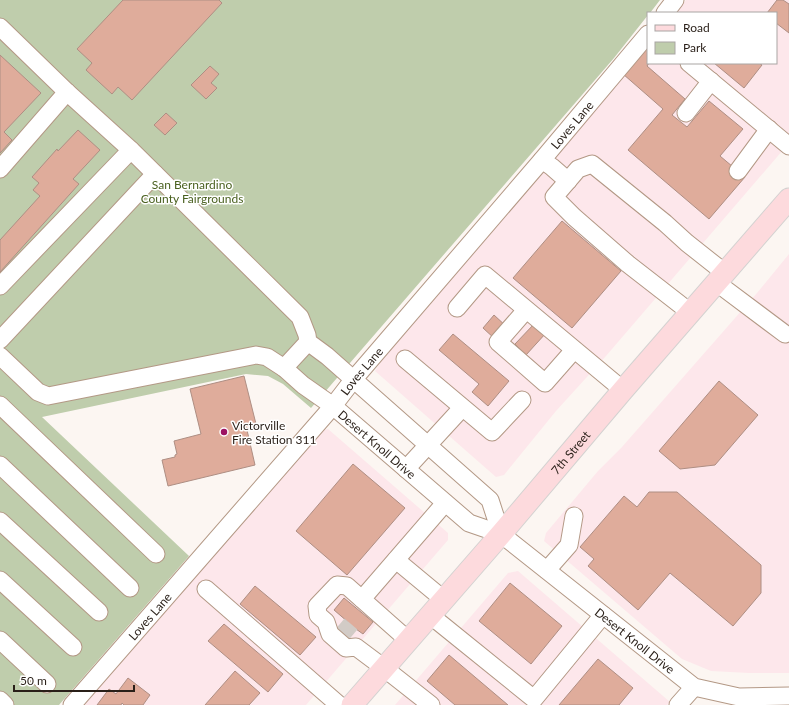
<svg xmlns="http://www.w3.org/2000/svg" width="789" height="705" font-family="Lato,sans-serif">
<style>
.commercial{fill:#fde7eb}
.green{fill:#bfcdac}
.building{fill:#dfac9b;stroke:#ae8e83}
.lines{fill:none;stroke-linecap:round;stroke-linejoin:round}
.minor-tunnel{stroke:#d2cbc6;stroke-width:17;stroke-dasharray:17 8;stroke-linecap:butt}
.minor-casing{stroke:#b39885;stroke-width:19}
.major-casing{stroke:#d4d2d1;stroke-width:23}
.minor{stroke:#fff;stroke-width:17}
.major{stroke:#fddadd;stroke-width:21}
.poi-dot{fill:#9c1262;stroke:#fff;stroke-width:1.5}
.labels{text-anchor:middle;dominant-baseline:central;stroke-width:3;stroke-linejoin:round;paint-order:stroke}
.street-label{font-size:12px;fill:#291f18;stroke:#fff}
.park-label{font-size:12px;fill:#4a6120;stroke:#fff}
.poi-label{font-size:12px;fill:#291f18;stroke:#fff;text-anchor:start}
</style>
<rect width="100%" height="100%" fill="#fcf6f2"/>
<path class="commercial" d="M686,0H789V143L606,356L556,411L504,475L496,477L375,371L399,334L648,46V63H776V13H676Z
M789,254V673H749L711,671L682,659L544,541L546,533L598,471L622,447L757,293Z
M328,429L448,533V540L306,705H82L320,431Z
M518,571L670,702L667,705H395L508,573Z"/>
<path class="green" d="M0,0H660L650,13H648V15L614,58L311,408L283,384L268,376L246,374L42,417L189,556L59,705H0Z"/>
<path class="building" d="M123,0H219L222,3L132,100L118,87L112,94L86,70L92,63L77,49Z
M777,0H783L789,4V33L776,23V13H767Z
M647,47L648,48V63H649L647,66L685,99L672,115L687,127L709,101L743,129L720,156L745,177L709,219L628,150L663,109L623,74Z
M0,55L41,93L4,132L12,140L0,153Z
M714,63H759L762,65L744,88Z
M210,66L219,74L211,83L217,88L206,99L191,85Z
M166,113L177,123L165,135L154,125Z
M78,130L100,150L73,179L79,184L0,272V240L40,196L33,190L39,183L32,177L57,149L58,151Z
M562,221L621,271L572,328L513,278Z
M494,315L507,327L495,339L483,328Z
M535,323L546,333L526,355L515,344Z
M453,334L509,381L488,406L472,392L479,384L439,350Z
M244,376L257,428L247,430L255,465L168,486L162,460L175,457V455L177,454L174,441L201,434L190,389Z
M719,381L758,415L715,465L680,469L659,451Z
M353,464L405,508L347,575L296,531Z
M649,492H677L761,565V593L733,626L670,573L638,610L588,566L594,559L580,547L624,496L637,507Z
M510,583L562,626L531,664L479,621Z
M255,586L316,637L300,655L240,604Z
M344,598L373,622L363,634L356,629L350,637L342,630L348,622L334,610Z
M224,624L283,674L268,692L208,641Z
M449,655L508,705H455L427,681Z
M598,659L633,688L619,705H559Z
M235,671L260,693L249,705H205Z
M128,678L150,695L143,705H124L122,703L121,705H97L109,689L116,694Z"/>
<g class="lines">
<path class="minor-tunnel" d="M339,625L353,637"/>
<g class="minor-casing">
<g id="minor">
<path d="M665,13L675,0"/>
<path d="M0,27L67,92L131,150L0,286"/>
<path d="M689,63L789,146"/>
<path d="M686,113L711,81"/>
<path d="M131,150L300,317L307,335L308,342L327,356L490,500L501,534"/>
<path d="M542,160L552,167L568,181"/>
<path d="M0,169L67,92"/>
<path d="M738,171L769,129"/>
<path d="M717,283L785,334"/>
<path d="M457,308L485,275L623,390"/>
<path d="M526,310L498,342L545,383L574,350"/>
<path d="M691,313L628,264L574,217L554,197L578,169L592,164L665,223L687,243L725,273"/>
<path d="M0,340L155,174"/>
<path id="s1" d="M0,356L38,392L48,396L256,355L267,357L284,368L303,385L333,406L469,523L501,534L694,687L739,697L789,696"/>
<path d="M405,359L492,432L522,400"/>
<path d="M284,368L308,342"/>
<path d="M0,405L156,554"/>
<path d="M0,465L130,588"/>
<path d="M406,469L462,408"/>
<path d="M0,521L99,612"/>
<path d="M396,560L443,599"/>
<path d="M547,570L569,545L574,516"/>
<path d="M0,580L73,647"/>
<path d="M206,589L339,705"/>
<path d="M362,599L445,503"/>
<path d="M430,615L534,699L603,615"/>
<path d="M0,640L47,684"/>
<path d="M408,640L347,586L337,585L317,606L318,615L326,622L330,634L346,648L356,647L384,668L431,705"/>
<path d="M0,700L5,705"/>
<path id="s2" d="M72,705L333,406L353,380L542,160L648,34"/>
<path d="M678,705L694,687"/>
</g>
</g>
<g class="major-casing">
<g id="major">
<path id="s3" d="M352,705L501,534L623,390L789,199"/>
</g>
</g>
<use href="#minor" class="minor"/>
<use href="#major" class="major"/>
</g>
<circle class="poi-dot" cx="224" cy="432" r="4"/>
<g class="labels">
<g class="street-label">
<text stroke="none"><textPath href="#s2" startOffset="766">Loves Lane</textPath></text>
<text stroke="none"><textPath href="#s2" startOffset="442">Loves Lane</textPath></text>
<text stroke="none"><textPath href="#s1" startOffset="427">Desert Knoll Drive</textPath></text>
<text stroke="none"><textPath href="#s3" startOffset="334">7th Street</textPath></text>
<text stroke="none"><textPath href="#s2" startOffset="118">Loves Lane</textPath></text>
<text stroke="none"><textPath href="#s1" startOffset="753">Desert Knoll Drive</textPath></text>
</g>
<g class="park-label">
<text x="192" y="184">San Bernardino<tspan x="192" dy="14">County Fairgrounds</tspan></text>
</g>
<g class="poi-label">
<text x="232" y="425">Victorville<tspan x="232" dy="14">Fire Station 311</tspan></text>
</g>
</g>
<rect x="647" y="12" width="130" height="52" fill="#ffffff" stroke="#a9a5a3"/>
<rect x="655" y="25" width="20" height="6" fill="#fddadd" stroke="#a9a5a3"/>
<text x="683" y="32" font-size="12" fill="#291f18">Road</text>
<rect x="655" y="42" width="20" height="12" fill="#bfcdac" stroke="#a9a5a3"/>
<text x="683" y="52" font-size="12" fill="#291f18">Park</text>
<path d="M14 685v6h120v-6" fill="none" stroke="#291f18" stroke-width="2"/>
<text x="20" y="685" font-size="12" fill="#291f18" stroke="#ffffff" stroke-width="3" paint-order="stroke">50 m</text>
</svg>
